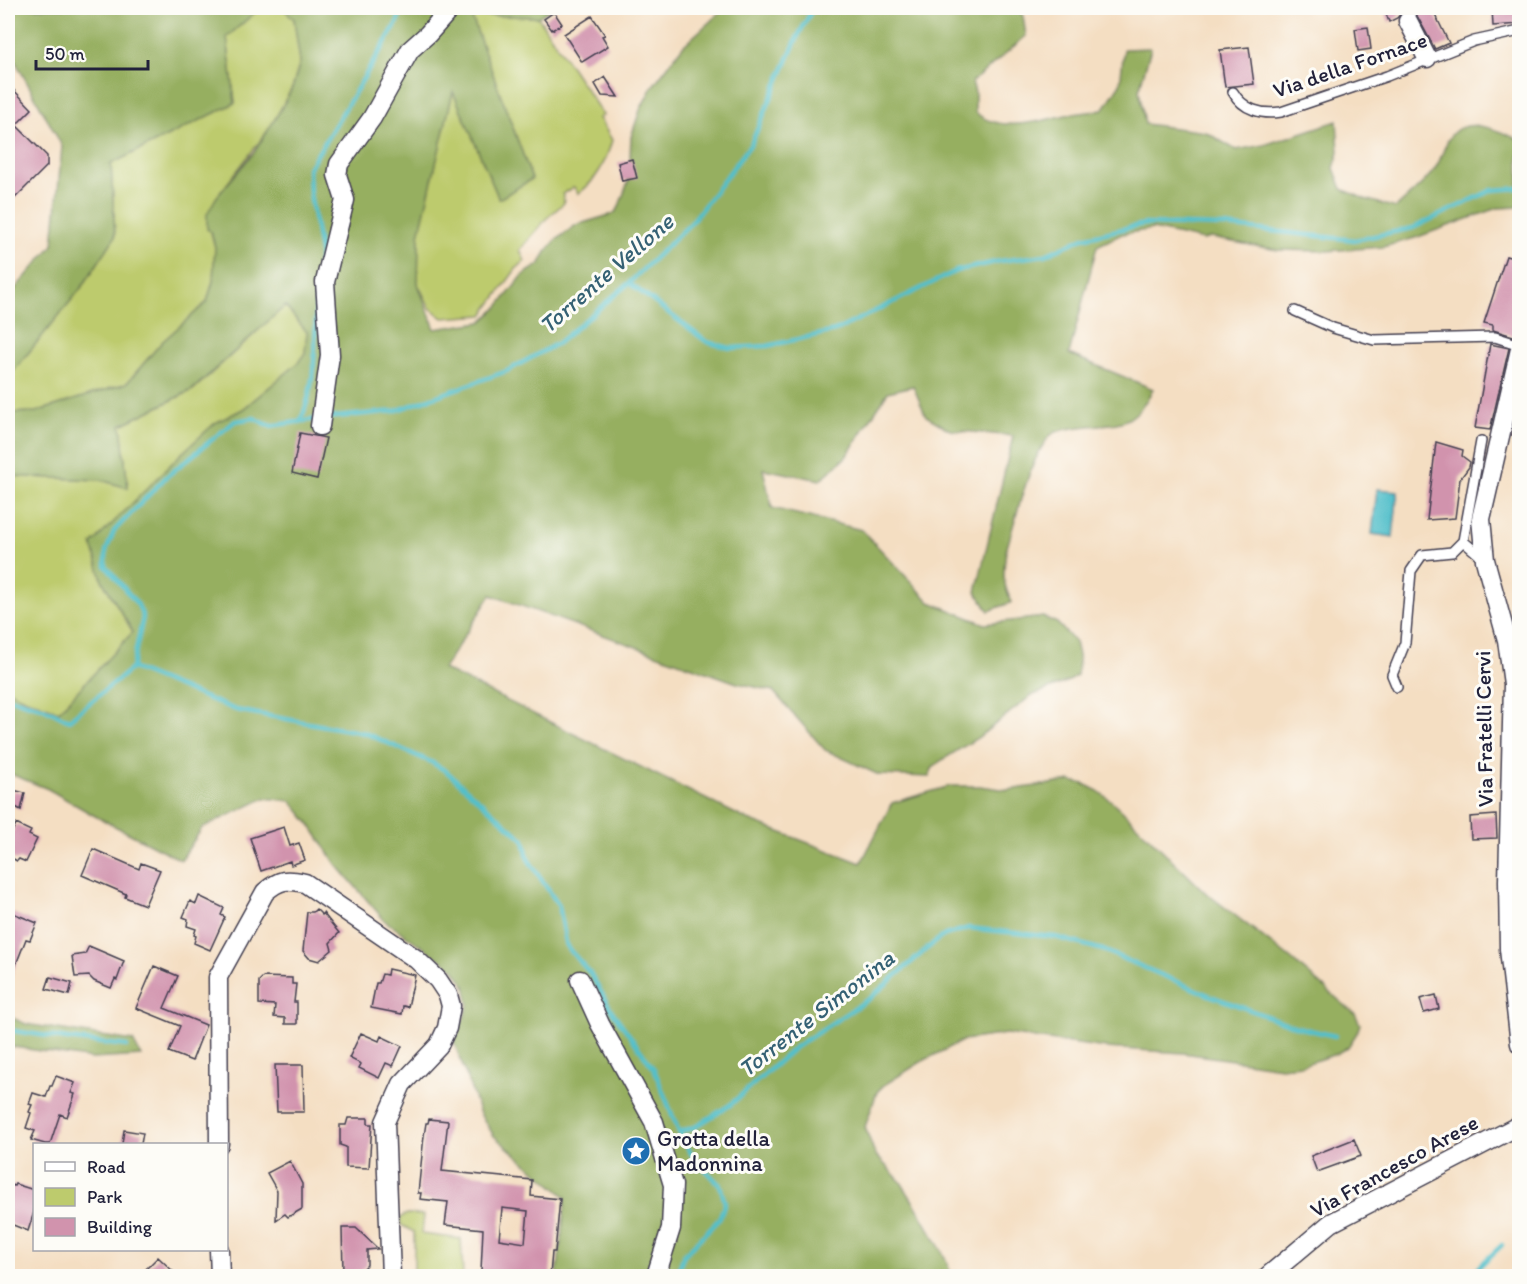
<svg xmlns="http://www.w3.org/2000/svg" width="1527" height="1284" font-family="Itim,sans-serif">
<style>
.green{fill:#bdcb6d;stroke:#707654;stroke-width:1.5}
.forest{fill:#96af60;stroke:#5c684e;stroke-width:1.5}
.water{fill:#52bfca;stroke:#3a7082;stroke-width:1.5}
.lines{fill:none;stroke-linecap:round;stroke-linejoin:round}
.stream{stroke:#52bfca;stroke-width:4.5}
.building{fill:#d193ad;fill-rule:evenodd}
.service-casing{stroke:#423e4f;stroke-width:12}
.minor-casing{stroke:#423e4f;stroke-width:21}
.service{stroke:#fff;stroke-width:9}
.minor{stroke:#fff;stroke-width:18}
.labels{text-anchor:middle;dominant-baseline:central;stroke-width:6;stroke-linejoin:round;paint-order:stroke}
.street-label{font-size:22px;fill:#22223b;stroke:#fdfcf7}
.poi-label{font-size:22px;fill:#22223b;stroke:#fdfcf7;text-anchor:start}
.water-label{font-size:24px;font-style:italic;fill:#356174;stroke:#fdfcf7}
</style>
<rect width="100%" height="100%" fill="#fdfcf7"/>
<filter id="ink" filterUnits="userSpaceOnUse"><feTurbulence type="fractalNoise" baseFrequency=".0167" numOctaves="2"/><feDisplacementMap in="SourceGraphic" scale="12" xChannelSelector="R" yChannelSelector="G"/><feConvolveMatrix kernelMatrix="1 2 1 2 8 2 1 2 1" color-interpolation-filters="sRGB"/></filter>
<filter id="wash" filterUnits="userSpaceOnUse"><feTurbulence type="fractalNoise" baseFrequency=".008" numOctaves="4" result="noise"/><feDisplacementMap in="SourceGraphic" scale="24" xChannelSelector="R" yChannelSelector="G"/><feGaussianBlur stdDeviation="1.35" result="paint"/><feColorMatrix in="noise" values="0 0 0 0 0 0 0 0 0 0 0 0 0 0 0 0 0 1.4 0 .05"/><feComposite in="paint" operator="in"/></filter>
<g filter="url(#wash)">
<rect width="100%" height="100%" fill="#f4dec2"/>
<path class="green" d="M260,8H283L294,19L300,62L293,86L270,128L216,198L211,232L215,247L213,281L207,302L162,342L127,383L36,412L8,413V378L82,287L115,237L111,164L235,103L227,37Z
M471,15L538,17L603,115L599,118L612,140C606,162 597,180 578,194L574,187L563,194L564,203L547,218L520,250L525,261L516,269L483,315L443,318L430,308L418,284L419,235L453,91L499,199L532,179Z
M285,306L307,332L305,353L297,364L243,409L215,423L180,455L134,503L102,580L133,632L59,711L8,692V476L101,480L128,488L121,425L193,390Z
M407,1214L424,1215L422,1234L461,1239L463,1276H414V1232L401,1225L400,1218Z"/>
<path class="forest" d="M8,8H260L227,37L235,103L111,164L115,237L82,287L8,378V297L53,245L62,146L8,48Z
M283,8H553L538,17L471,15L532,179L499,199L453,92L419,235L418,284L435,329L481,322L496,309L524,274L539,265L546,252L556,240L576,225L613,214L618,209L629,179L631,137L640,110L652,87L683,46L725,8H1017L1023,16L1026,36L972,82L975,92V112C998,133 1038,122 1066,115C1078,113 1091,112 1103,110L1120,84L1124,49L1151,48L1139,90L1145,124L1206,132L1236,150L1264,145L1337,121L1339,152L1334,168L1342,189L1365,199L1396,208C1409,195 1427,182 1436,167C1443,157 1444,142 1453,133C1469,116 1503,132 1519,140V207L1498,208L1415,238L1383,247L1326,251L1278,250L1211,238L1203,240L1153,229L1122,234L1097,246L1069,354L1153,389C1130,433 1115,421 1073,428C1065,430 1057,430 1051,435C1030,455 1015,522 1006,551C1003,571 1002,585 1012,602L989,611L976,592L1013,436L950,430L926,416L913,386L888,392L846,457L820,480L763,469L772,508L862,530L930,602L985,624L1043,617L1057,623L1075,642L1079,660L1077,675L1071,680L1031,696L979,737L939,762L932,769L929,777L879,775L825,750L773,691L737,683L491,595L443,669L748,820L861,863L892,803L950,786H980L1008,790L1071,781L1084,784L1098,791L1114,803L1205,892L1290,958L1355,1014L1360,1024L1357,1033L1348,1047L1336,1054L1302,1065L1281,1067L1183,1053L1106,1048L1006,1034L964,1040L921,1062L884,1085L877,1092L865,1127L875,1154L901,1182L916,1206L943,1253L952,1276H557L566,1197L494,1136L480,1114L454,1042L469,1005L465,985L453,968L385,921L336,864L309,823L291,801L265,798L202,828L181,860L95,816L48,789L8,773V690L41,707L59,711L133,632L102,580L92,544L180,455L215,423L243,409L297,364L305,353L307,332L285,306L192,390L121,425L128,488L101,480L8,476V413L36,412L127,383L162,342L207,302L213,281L215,247L211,232L207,229V214L216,198L255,151L283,106L293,86L300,62L294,19Z
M8,1016L26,1024L133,1041L141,1056L92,1059L8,1046Z"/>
<path class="water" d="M1377,489L1398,491L1393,537L1372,534Z"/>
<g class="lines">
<path class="stream" d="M318,278L320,252L310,193L309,168L397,23L403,8
M629,283L707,342L730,348L767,346L835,331L956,271L1000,261L1045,255L1083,238L1144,224L1224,226L1355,240L1413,228L1492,190L1520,188
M326,418L395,411L507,371L558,343L629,283L691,223L751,144L797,38L813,8
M300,422C319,379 314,333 317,287
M132,668L236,710L365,733L431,762L446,771L524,840L528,859L559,906L567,947L590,973L612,1011L654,1069L679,1132L695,1127L730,1105L794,1048L870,998L936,941L945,935L969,928L1055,937L1103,950L1211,996L1297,1027L1335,1036
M8,698L41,707L69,720L132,668L143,617L138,605L106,566V551L114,531L166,477L235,421L254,418L270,426L317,419
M8,1030L67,1039L127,1046
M676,1276L684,1255L719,1219L725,1203L720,1185L693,1157L679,1132
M1469,1276L1502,1245"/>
</g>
<g id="blocks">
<path class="building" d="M1384,8H1432L1449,43L1435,49L1415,12L1409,10L1403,11L1397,18L1389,22Z
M1492,8H1520V24L1493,26Z
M554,12L562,24L552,30L544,19Z
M592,16L605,35L602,36L608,46L582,62L564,34Z
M1368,27L1371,49L1358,51L1355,29Z
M1249,47L1254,84L1225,87L1220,50Z
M605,77L618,97L602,96L595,84Z
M8,84L32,109L16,125L47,156V166L8,205Z
M632,159L637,178L622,181L618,163Z
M1506,256L1520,260V275L1515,295L1520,296V338L1493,330V325L1484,323Z
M1490,344L1509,348L1490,430L1475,428Z
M1520,401V436L1512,435Z
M300,433L326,438L317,479L292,473Z
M1436,442L1463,450L1462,456L1470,462L1469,467L1460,479L1455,518L1427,520Z
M13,790L25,793L21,810L10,804Z
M1496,815L1497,838L1471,839L1470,817Z
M16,824L31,831L29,835L37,839L26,862L19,859L17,861L8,856V840Z
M284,827L290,846L299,843L305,860L291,865L290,861L261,871L250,838Z
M93,849L139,869L141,863L160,870L145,905L125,897L126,894L82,875Z
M199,896L224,908L221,915L225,917L210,950L194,943L196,936L194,935L196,929L187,926L188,919L183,917L190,901L196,904Z
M316,909L322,915L323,913L339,933L330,943L332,950L319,961L309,958L303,951L307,912H313Z
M8,911L37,923L30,940L26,939L8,985Z
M89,946L124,961L117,980L115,979L111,988L94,981L89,976L75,977L72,956L85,954Z
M154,966L178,976L164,1008L206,1025L192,1061L169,1052L180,1026L136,1008Z
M388,969L415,975L408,1007L403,1006L402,1014L371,1008L376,983H379L382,974L387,975Z
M50,977L72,983L69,995L46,989Z
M263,977L292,978V984H296L294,1002H297V1024H285V1018L274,1017L275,1005L259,1004V981Z
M1436,995L1439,1009L1424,1013L1420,999Z
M361,1033L379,1041L381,1036L402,1046L393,1066L386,1063L379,1078L359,1068L361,1064L349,1058Z
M275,1065H303L304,1112H277Z
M56,1076L75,1083L71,1093L75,1094L67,1117L60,1114L50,1144H45L31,1140L35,1131L26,1128L31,1113L29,1112L32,1105L29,1104L33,1093L46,1097L50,1086H52Z
M348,1118H368V1124H372L369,1168L346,1167V1147L340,1145V1125H346Z
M429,1119L448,1121L442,1171L532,1180L531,1196L560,1199L555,1252H552L550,1276H524L481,1271L483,1229L445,1225L448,1202L420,1199L421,1193H418L424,1136L426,1123H428ZM502,1208L528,1211L525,1243L499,1239Z
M124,1130L143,1133L141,1144H122Z
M1354,1139L1361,1156L1317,1172L1311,1156Z
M290,1161L302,1184V1209L288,1217L285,1214L276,1220L277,1191L267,1173Z
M8,1184L14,1186L15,1184L34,1190V1212L28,1231L8,1223Z
M342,1228H356L378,1249L367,1250V1265L361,1271L343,1272Z
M158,1257L178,1276H139Z"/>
</g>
</g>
<g filter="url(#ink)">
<use href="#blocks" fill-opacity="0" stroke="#423e4f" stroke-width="1.5"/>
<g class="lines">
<g class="service-casing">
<path id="service" d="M1233,92C1243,110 1262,115 1281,112L1387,76L1474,41L1520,31
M1295,311L1333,328L1374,340L1495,337L1520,345
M1463,541L1484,559
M1397,687L1392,675L1405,643L1411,571L1422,555L1452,552L1463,541L1481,441"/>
</g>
<g class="minor-casing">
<path id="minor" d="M1408,21L1427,58
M1520,349L1481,519L1485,560L1507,640L1513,684L1508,881L1509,949L1520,1044
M320,426L330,355L325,282L345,200L337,175L339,164L372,118L410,50L428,34L451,8
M580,980L600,1024L654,1122L673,1185L671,1228L656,1276
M219,1144L218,977L265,892C280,879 286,879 305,883L416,959L438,980L448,995L451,1006L447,1028L439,1045L402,1084L385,1122L391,1276
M219,1250L220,1276
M1268,1276L1331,1223L1520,1125"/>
</g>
<use href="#service" class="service"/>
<use href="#minor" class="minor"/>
</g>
</g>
<defs>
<g id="sight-disc" transform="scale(1.5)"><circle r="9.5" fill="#1f6fb2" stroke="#fdfcf7"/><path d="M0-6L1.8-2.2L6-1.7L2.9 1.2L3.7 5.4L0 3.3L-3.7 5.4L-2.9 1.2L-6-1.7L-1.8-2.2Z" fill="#fff"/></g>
</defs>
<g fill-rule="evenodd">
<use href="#sight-disc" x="636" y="1151"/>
</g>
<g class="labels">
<g class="street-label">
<text transform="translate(1350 65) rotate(-19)">Via della Fornace</text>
<text transform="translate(1484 729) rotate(-91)">Via Fratelli Cervi</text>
<text transform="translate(1394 1166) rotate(-29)">Via Francesco Arese</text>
</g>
<g class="poi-label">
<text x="657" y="1138">Grotta della<tspan x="657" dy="25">Madonnina</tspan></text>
</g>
<g class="water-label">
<text transform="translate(606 273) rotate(-41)">Torrente Vellone</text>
<text transform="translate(816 1013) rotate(-38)">Torrente Simonina</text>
</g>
</g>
<rect width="1527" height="1284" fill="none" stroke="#fdfcf7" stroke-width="30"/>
<rect x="33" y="1143" width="195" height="108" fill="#fdfcf7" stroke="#a5a5ac" stroke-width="1.5"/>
<rect x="45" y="1162" width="30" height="9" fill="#ffffff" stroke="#a5a5ac" stroke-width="1.5"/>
<text x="87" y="1173" font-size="18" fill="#22223b">Road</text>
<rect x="45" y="1188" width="30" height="18" fill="#bdcb6d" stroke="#a5a5ac" stroke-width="1.5"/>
<text x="87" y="1203" font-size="18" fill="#22223b">Park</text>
<rect x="45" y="1218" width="30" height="18" fill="#d193ad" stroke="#a5a5ac" stroke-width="1.5"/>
<text x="87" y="1233" font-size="18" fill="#22223b">Building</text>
<path d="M36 60v9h112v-9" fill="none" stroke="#22223b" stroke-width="3"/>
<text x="45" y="60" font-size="18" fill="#22223b" stroke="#fdfcf7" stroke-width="4.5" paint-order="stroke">50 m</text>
</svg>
